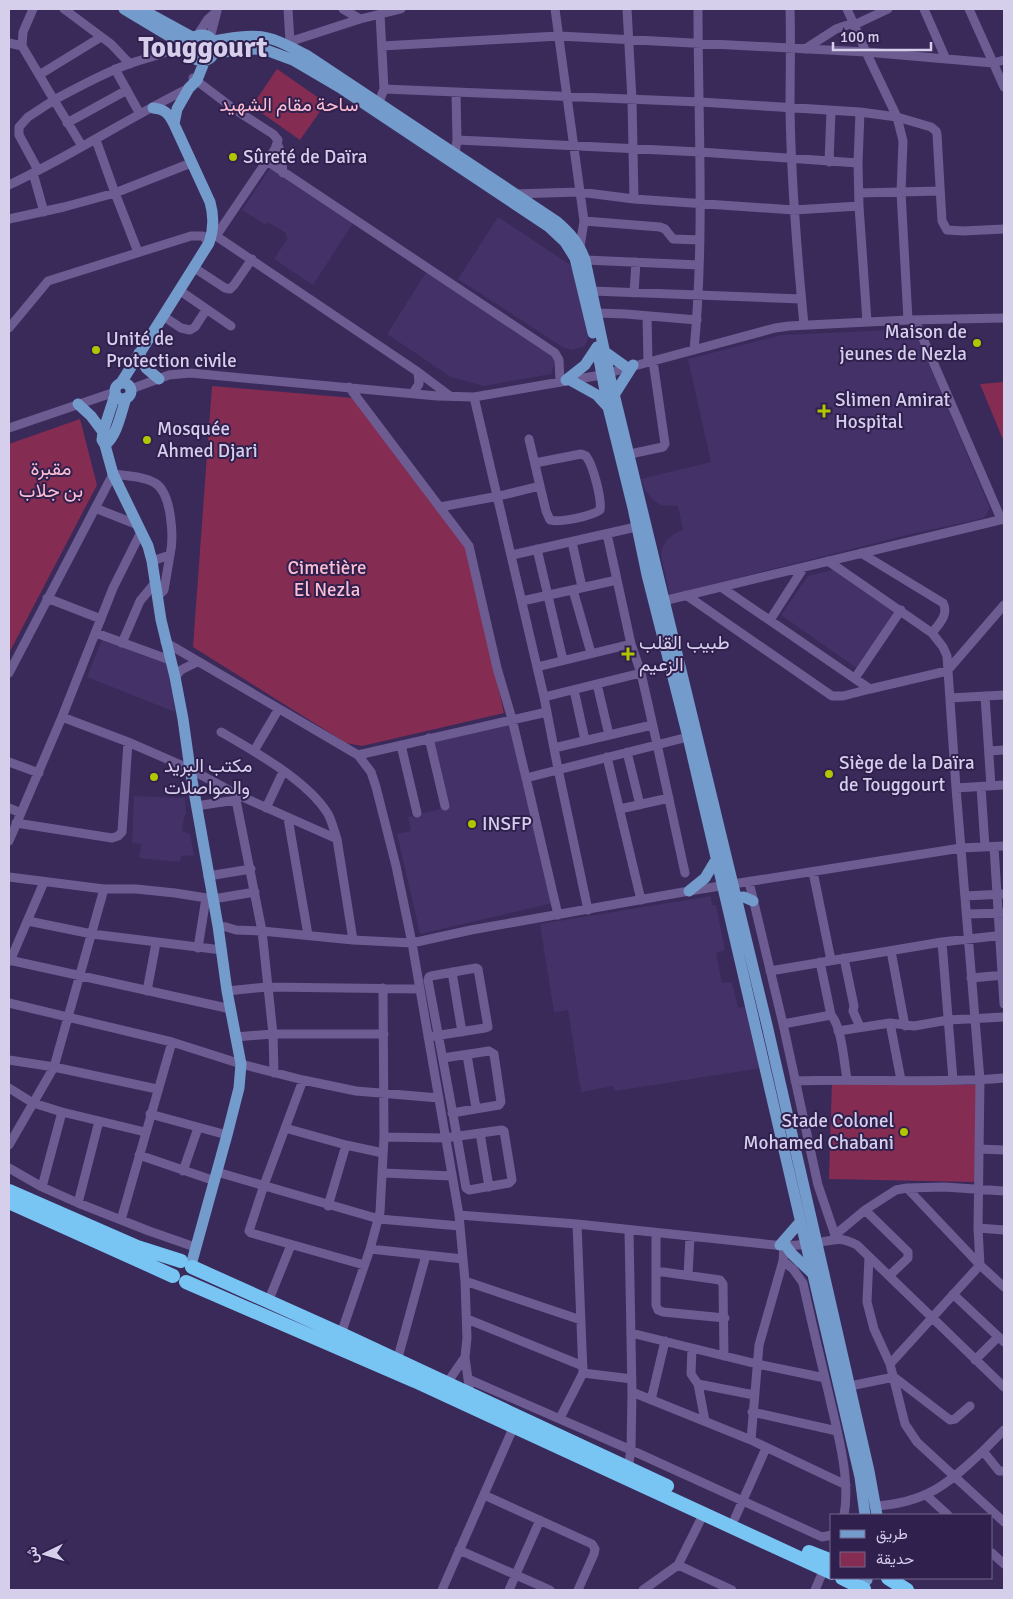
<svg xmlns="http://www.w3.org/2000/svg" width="1013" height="1599" font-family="Signika,Vazirmatn,sans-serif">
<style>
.built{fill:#433168}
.green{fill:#852c53}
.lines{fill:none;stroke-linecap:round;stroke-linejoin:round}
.minor{stroke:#6c5c91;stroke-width:9}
.major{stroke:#739bcc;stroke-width:11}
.highway{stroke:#78c5f3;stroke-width:14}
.poi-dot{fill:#b1c500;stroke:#30204e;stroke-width:2}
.labels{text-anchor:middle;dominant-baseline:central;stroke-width:4;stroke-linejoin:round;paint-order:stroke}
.park-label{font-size:19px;fill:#fbbdd2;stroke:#30204e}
.poi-label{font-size:19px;fill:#d6cfec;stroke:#30204e;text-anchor:start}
.town-label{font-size:29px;font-weight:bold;fill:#d6cfec;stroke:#30204e}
</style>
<rect width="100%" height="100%" fill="#3a2a5a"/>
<path class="built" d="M271,167L355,220L313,285L274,259L288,238L285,236L286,233L268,222L266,225L242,210Z
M498,217L575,268L589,336L585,346L572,350L564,348L458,279Z
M427,271L557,356L551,374L484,386L451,377L387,334Z
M914,329L990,508L984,518L907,535L670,595L661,556L662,548L667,540L674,534L683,530L678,506L661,505L652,499L645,490L641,479L711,462L688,359L782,335Z
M837,569L897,611L858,669L781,615L808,576Z
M103,637L166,661L170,669L175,712L87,677Z
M512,723L553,903L420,934L397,834L411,831L408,817L449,807L434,741Z
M134,796L185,798L186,814L184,817L182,831L190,834L194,855L181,856L180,862L139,858L141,844L132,843Z
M711,896L712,905H716L725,950L716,953L722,983L732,982L738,1008L747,1006L761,1068L615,1091L613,1086L581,1092L568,1010L554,1012L540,924Z"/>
<path class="green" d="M277,69L326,103L300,140L252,106Z
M1004,382V442L980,384Z
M212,386L353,398L466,546L504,713L362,746L346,743L193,647Z
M80,419L97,485L9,653V444Z
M832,1083L978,1085L976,1182L829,1179Z"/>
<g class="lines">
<path class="minor" d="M64,9L111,44L130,64
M288,9L290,42
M343,9L360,19
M555,9L584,221L580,247
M627,9L632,100L634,199
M790,9C791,42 790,75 790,108C791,180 797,253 804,325
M847,9L866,52L993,63L1004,60
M924,9L945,57
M969,9L1004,87
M854,25L888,9
M197,36L208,19L217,11
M210,38L217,11
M9,43L22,46L54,100C79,87 103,73 129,64C148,57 166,54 185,45
M286,45L295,40L360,19L401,9
M22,46L23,32L33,9
M382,46L559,36L866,52L897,117L860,112L700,102L384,89
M805,49L836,29L853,23
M115,69L140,114
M39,75L101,37
M193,78L234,109L273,134L278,140L275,149L216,236L213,234
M377,107L384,89L380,14
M860,112L858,163L859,206L867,322
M897,117L903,141L901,192L908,320
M897,117L931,127L936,131L937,134L942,221L947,230L963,231L1004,229
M67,123L127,90
M96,140L115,193L138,252
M457,140L700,152L858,163
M278,145L281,153L283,173
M455,154L457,140L456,92
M267,161L555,353L559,360L560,382
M829,162L831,111
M38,170L19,135V127L28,117L54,100L82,146
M33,173L44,212
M9,185C71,156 128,118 189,88
M859,193L940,191
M514,194L579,192L634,199L794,210L859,206
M9,219L64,207L115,193L191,163
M584,221L660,227L665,229L673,239L700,240
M216,236L418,372L450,396
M585,260L699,265
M193,267L225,288L230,289L234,285L252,259
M179,290L231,326
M592,291L801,299
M634,293L636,262
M597,313L626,314L697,320
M163,316L181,328L190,330L195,327L206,310
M647,316L648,362
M915,320L1001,519
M9,328L48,281L191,236H203L209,243
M694,350C705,236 698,122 698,9
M349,387L469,546L497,668L512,719L526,778
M131,389L169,375L190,373L437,396L474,397L601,375L775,328L789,326L908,320L1004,318
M413,393L419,384L418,372
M474,397L544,697L558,769L588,910
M9,428L115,392
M630,454L663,447L665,444L653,361
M535,463L581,454L586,456C593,465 602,499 600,510C592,516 560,523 550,520L546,511L540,486
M440,507L499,496L540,486L529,439
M95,508L138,525
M607,534L631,644L641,673L657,744L685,873
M572,542L582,587
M537,549L563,660
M861,553L943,603C949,615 939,624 932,633
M512,555L636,527
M828,561L932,633L943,647L947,656L956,788L980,1080L978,1228L980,1265L890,1364
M721,587L870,689L947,671L1004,605
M573,590L591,653
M686,595L832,696H843L870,689
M157,597L164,590L170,555
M47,598L101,619
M522,601L617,580
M659,602L1004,519
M770,620L804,567
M96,633L170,660
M165,642L358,755L371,772L376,787L396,866L412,943L459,1215L465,1281L467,1338L465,1357L470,1394
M122,643L140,601L155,583
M537,667L631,644
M9,673L113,474C126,476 144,476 155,483C172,493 174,538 170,555L152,561
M175,677L181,670L197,662
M855,678L901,610
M597,684L609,735
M574,690L585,740
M985,696L991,786
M544,697L641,673
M950,698L1004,695
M62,717L128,742L190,769L238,795L337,839L353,940
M221,732C254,751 308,781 328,814C332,821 334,831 337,839
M429,738L445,806
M401,745L417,813
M554,748L652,725
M254,751L278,710
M989,751L1004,750
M627,752L640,805
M358,755L547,712
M607,757L641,900
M9,762L39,773
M981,787L985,847
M956,788L1004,785
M238,795L236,800L262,931L273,1034L274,1073
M196,806L236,800
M9,808L21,813
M266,808L283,772
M620,809L669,798
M288,818L308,935
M16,823L112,838L118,836L122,832L128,742
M9,841L62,717L113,588L141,532
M994,847L1004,1004
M813,872L831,960
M208,876L251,869
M9,877L104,889
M749,882L783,1024L818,1185L835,1235L834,1238
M965,896L1004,894
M967,914L1004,913
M558,915L526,778L688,737
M28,921L92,934L222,950
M218,926L226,927L236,930L262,931L353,940L412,943L471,930L689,891L961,848L1004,846
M942,942L1004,935
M198,948L206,898
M891,951L905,1026
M844,958L854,1006L853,1011L860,1027
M9,960L231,1009
M10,961L44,882
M820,962L831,1015C842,1027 844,1063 847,1079
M770,971L942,942L953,1080
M452,972L462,1032
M971,978L1004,975
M147,991L156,943
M227,991L267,987L420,989
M9,1003L172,1042L241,1064L303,1080L356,1091L439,1098
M783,1024L831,1015
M838,1031L890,1023
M235,1037L273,1034H384
M467,1055L476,1108
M443,1058L489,1051L494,1054L501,1102L499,1105L452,1113
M9,1060L54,1067L157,1089
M303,1080L264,1185L249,1231L251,1233L364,1265
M901,1080L890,1023L914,1026L948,1020L1004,1017
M795,1081C865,1078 935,1084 1004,1078
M9,1088L33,1103L62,1112L145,1132
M150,1114L227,1135
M99,1121L78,1203L149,1231L192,1246
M285,1128L346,1145L383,1153
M480,1133L489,1187
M384,1137L445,1138L502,1130L504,1131L512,1180L509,1183L469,1190L466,1188C454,1118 441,1049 428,980L429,977L431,976L476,968L478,969L488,1027L485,1028L428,1037
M9,1145L54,1067L104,889H136L175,893L213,899L255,892
M979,1149L1004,1150
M139,1155L215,1181
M9,1168L42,1187L78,1203
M183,1171L198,1128
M217,1172L379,1219L460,1226
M383,1173L452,1176
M42,1187L62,1112
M907,1188L980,1265L1004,1287
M328,1206L346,1145
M865,1210L908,1252V1258L889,1276
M459,1215L577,1224L784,1246C794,1245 806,1245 816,1243C835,1240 839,1236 857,1245L1004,1387
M121,1220L172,1042
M978,1228L1004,1230
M656,1233V1305L658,1310L663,1312L725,1318
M835,1235L865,1210L896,1190L907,1188L944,1187L1004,1191
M370,1249L463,1259
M869,1257L867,1302L874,1329L890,1364L905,1424L917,1442L1004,1522
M783,1261L793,1269L803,1283C811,1320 820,1357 829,1395C837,1431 851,1479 844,1515
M656,1271L720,1280L723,1284L724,1356
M688,1275L690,1237
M465,1281L581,1320
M953,1294L1004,1342
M268,1302L291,1245
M467,1319L583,1366
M631,1333L757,1364L825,1378
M341,1334L370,1249L380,1212L384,1137L383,988
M692,1348L691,1374L698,1384L705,1421
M975,1360L998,1337
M397,1361L426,1255
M583,1373L632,1379
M468,1379L631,1450L822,1537L832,1535
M447,1383L465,1357
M698,1384L754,1395
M850,1386L894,1377L950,1420L955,1419L970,1406
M632,1392L751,1440L846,1485
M651,1400L665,1341
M752,1412L837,1431
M560,1418L583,1373L577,1224
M1004,1430L983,1451L999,1471H1004
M751,1440L759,1345L783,1261L784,1246
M628,1468L631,1450L632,1392L629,1230
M484,1495L592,1544L595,1549L594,1554L578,1590
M926,1495L948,1515
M875,1506C926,1503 948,1484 983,1451
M735,1518L766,1448
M459,1550L550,1590
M992,1553L1004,1564
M678,1565L732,1590
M442,1590L514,1426
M509,1590L540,1520
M643,1590L678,1565L704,1513
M815,1590L824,1569"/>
<path class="major" d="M124,9L189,48
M141,9L194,38
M189 48a13 13 0 1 1 26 0a13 13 0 1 1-26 0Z
M213,41C229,38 251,34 268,38C282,41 295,50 308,56L556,221C570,233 579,243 585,260L609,373L767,1025L869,1471L877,1515
M213,53L254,49L266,50L293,60L339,87L549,227L565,242L575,258L593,333
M153,108C165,109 169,114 174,124
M605,352L626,367
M139,353L146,368L159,379
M598,354L608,407L633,508L647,575L688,737L860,1477L865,1515
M566,380L585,365L597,347
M570,380L597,395L607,406
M115 391a8 8 0 1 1 16 0a8 8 0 1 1-16 0Z
M121,383L209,243C214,229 214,216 210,202L174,124L177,109L189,88L197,80L205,60
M115,395L103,432L102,440L105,445L113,474L148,546L152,561L161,620L175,677L183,719L190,769L218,926L227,991L241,1064L239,1088L227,1135L191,1265
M614,395L633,365
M78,404L91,416L103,432
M105,445C117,436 121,413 126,398
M689,891L705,878L717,858
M736,898L744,897L753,901
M780,1245L800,1222
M786,1246L792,1254L812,1273
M867,1580V1578"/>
<path class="highway" d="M9,1191L137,1247L181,1261
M9,1202L173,1276
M192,1267L341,1334L667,1486
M186,1282L415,1381L832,1573
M809,1552L832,1561
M842,1578L864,1589
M888,1578L907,1590"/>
</g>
<g class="poi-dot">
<circle cx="233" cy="157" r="5"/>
<circle cx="977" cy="343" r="5"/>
<circle cx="96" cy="350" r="5"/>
<path d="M821.5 403.5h5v5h5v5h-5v5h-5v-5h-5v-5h5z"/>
<circle cx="147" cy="440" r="5"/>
<path d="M625.5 646.5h5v5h5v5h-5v5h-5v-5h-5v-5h5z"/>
<circle cx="829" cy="774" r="5"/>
<circle cx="154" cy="777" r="5"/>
<circle cx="472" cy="824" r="5"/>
<circle cx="904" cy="1132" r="5"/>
</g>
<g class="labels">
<g class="park-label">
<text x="289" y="105">ساحة مقام الشهيد</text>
<text x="51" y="469">مقبرة<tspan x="51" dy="22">بن جلاب</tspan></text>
<text x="327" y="568">Cimetière<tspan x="327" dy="22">El Nezla</tspan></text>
</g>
<g class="poi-label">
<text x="243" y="157">Sûreté de Daïra</text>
<text x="967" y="332" text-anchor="end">Maison de<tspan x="967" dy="22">jeunes de Nezla</tspan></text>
<text x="106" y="339">Unité de<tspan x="106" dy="22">Protection civile</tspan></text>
<text x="835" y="400">Slimen Amirat<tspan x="835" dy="22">Hospital</tspan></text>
<text x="157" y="429">Mosquée<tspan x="157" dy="22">Ahmed Djari</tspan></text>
<text x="639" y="643">طبيب القلب<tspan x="639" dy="22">الزعيم</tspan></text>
<text x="839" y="763">Siège de la Daïra<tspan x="839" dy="22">de Touggourt</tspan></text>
<text x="164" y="766">مكتب البريد<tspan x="164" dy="22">والمواصلات</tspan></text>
<text x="482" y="824">INSFP</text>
<text x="894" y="1121" text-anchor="end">Stade Colonel<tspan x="894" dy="22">Mohamed Chabani</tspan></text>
</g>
<g class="town-label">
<text x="203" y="47">Touggourt</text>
</g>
</g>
<rect width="1013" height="1599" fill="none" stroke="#d6cfec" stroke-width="20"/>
<rect x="830" y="1514" width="162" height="65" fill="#30204e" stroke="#72668d"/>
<rect x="840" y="1530" width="25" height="8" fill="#739bcc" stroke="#72668d"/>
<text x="876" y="1539" font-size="15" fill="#d6cfec">طريق</text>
<rect x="840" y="1552" width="25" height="15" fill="#852c53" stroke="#72668d"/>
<text x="876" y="1564" font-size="15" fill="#d6cfec">حديقة</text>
<g transform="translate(45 1554) rotate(265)" stroke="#30204e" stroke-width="4" paint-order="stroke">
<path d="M0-4L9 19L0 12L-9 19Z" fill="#d6cfec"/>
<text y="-8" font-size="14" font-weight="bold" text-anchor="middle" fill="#d6cfec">ش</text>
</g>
<path d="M833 42v8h98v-8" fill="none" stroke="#d6cfec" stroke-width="2.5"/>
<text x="840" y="42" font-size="15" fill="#d6cfec" stroke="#30204e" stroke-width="4" paint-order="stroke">100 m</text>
</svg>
